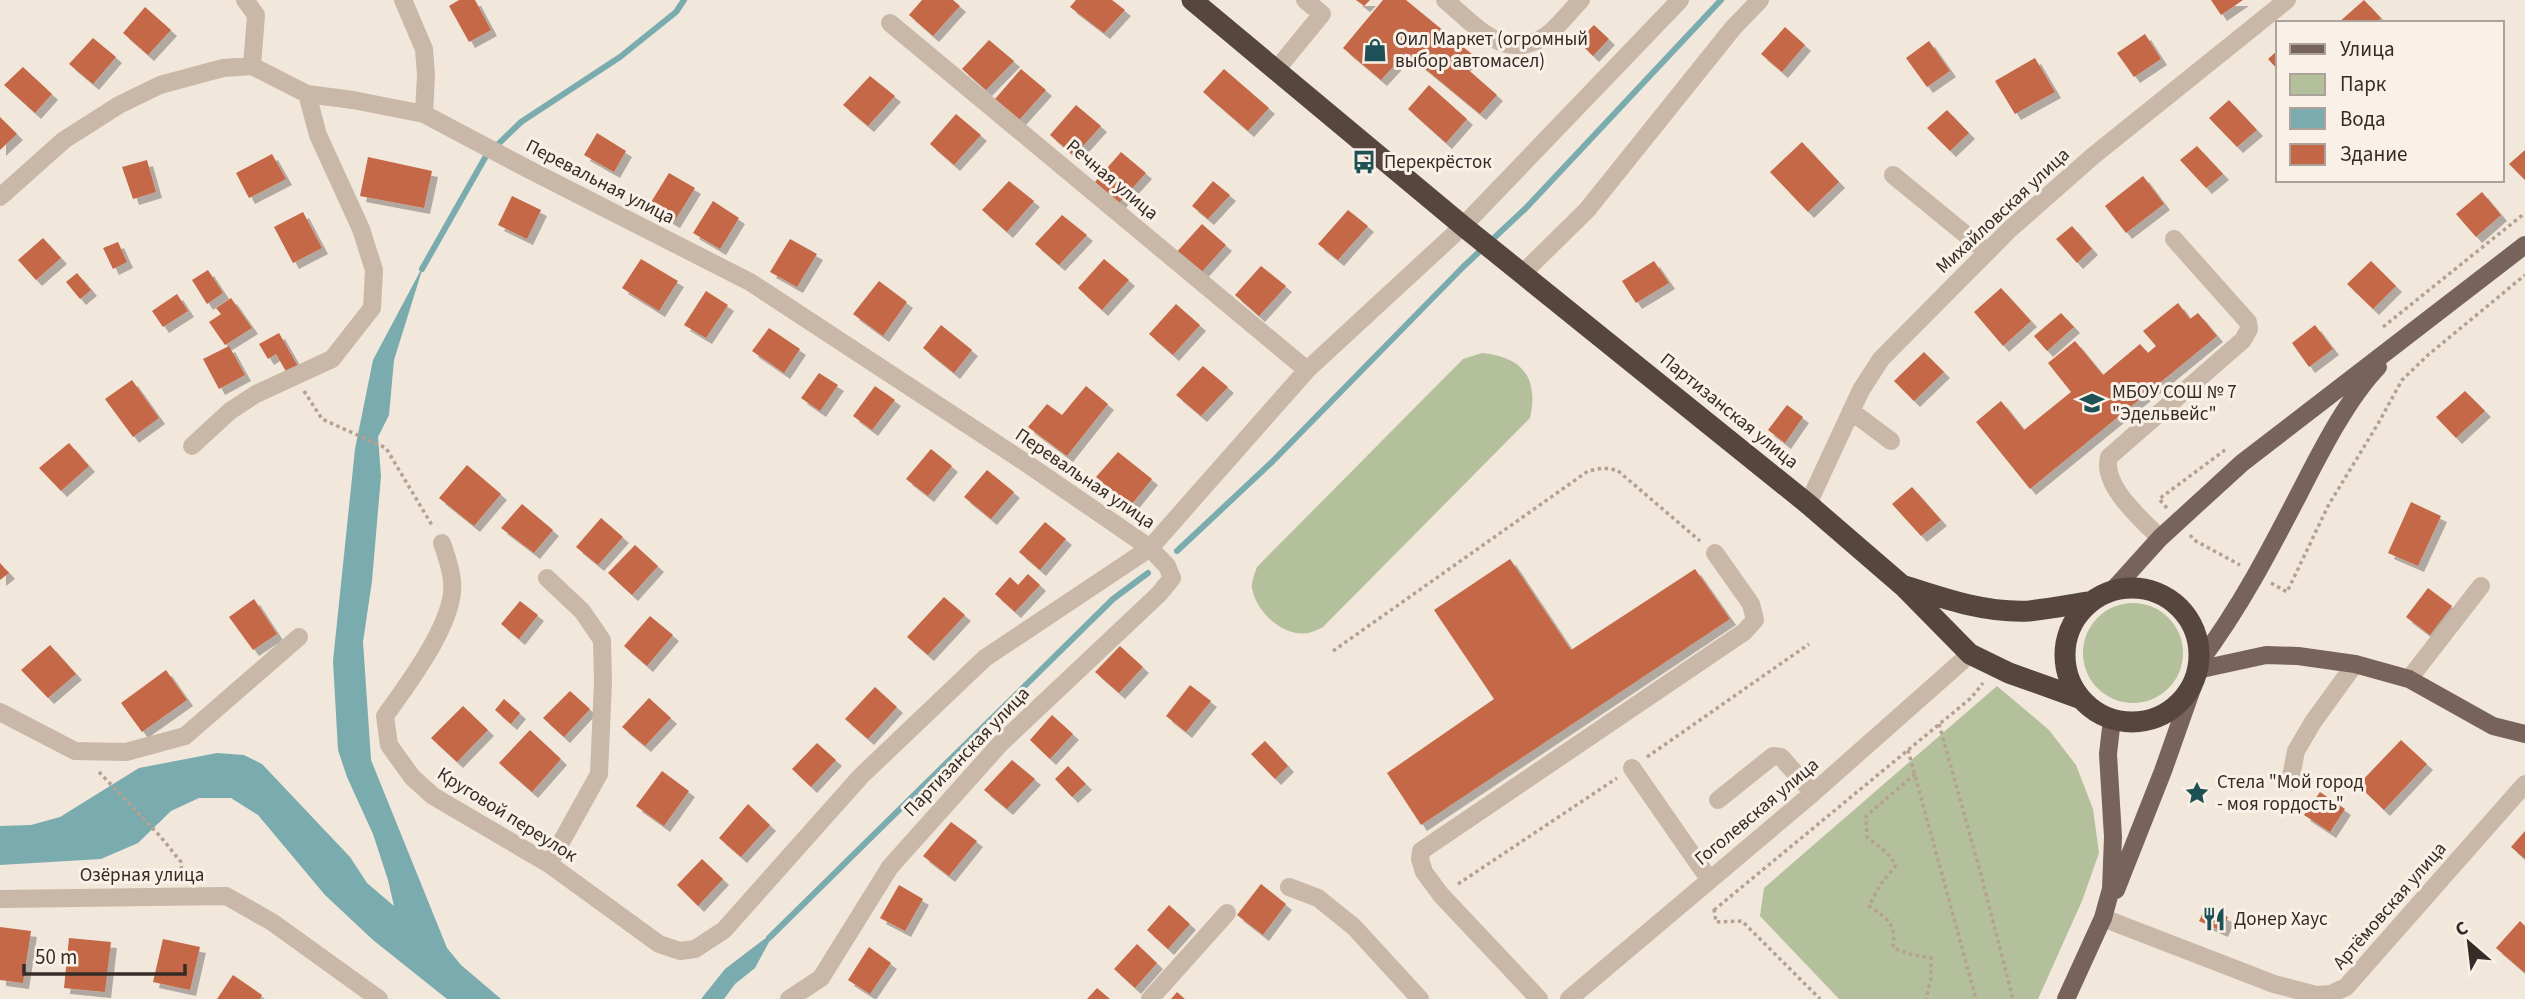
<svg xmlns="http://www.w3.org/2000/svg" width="2525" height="999" font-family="'Source Sans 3',sans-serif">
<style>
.green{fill:#b3c09b}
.water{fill:#7aabae}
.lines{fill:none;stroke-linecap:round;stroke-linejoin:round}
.stream{stroke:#7aabae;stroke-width:6}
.building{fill:#c46746;filter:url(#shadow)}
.path{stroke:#b5a191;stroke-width:3.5;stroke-dasharray:3.5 3.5;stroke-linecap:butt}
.minor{stroke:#c9b7a7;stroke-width:18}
.major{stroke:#776359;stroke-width:18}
.highway{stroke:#56463e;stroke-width:21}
.labels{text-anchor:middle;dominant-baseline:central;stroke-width:6;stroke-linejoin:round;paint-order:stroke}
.poi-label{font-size:19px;fill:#352c27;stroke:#f9f1e7;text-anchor:start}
.street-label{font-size:19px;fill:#352c27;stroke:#f9f1e7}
</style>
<defs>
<filter id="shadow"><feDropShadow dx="6" dy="6" stdDeviation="0" flood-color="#0004"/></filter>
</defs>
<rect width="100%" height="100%" fill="#f1e7db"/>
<path class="green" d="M1482,353C1522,357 1539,377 1530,418L1323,627C1319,629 1313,632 1308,633C1283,637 1256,612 1252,588C1251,582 1255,573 1257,567L1463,359Z
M2083 653a50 50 0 1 1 100 0a50 50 0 1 1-100 0Z
M1997,686L2049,730L2076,765L2093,809L2099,853L2082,901L2038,999H1839L1760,916L1764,888Z"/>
<path class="water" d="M424,264L394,360L389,415L378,437L381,476L372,581L363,642L371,760L447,948L461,965L501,999H447L373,940L325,895L258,815L231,798H199L171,811L138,843L101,859L0,865V826L31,825L60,817L139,768L217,753L244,755L262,764L350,857L367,883L394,906L388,880L373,834L347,777L338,750L333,661L355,449L373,360Z
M775,931L755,968L735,984L724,999H701L725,969Z"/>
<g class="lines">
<path class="stream" d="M422,269L486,156L521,122L620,57L676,12L684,0
M1177,551L1272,462L1463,267L1526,208L1721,0
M769,938L1113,599L1148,573"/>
</g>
<path class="building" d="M459,0H475L491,30L469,42L449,6Z
M922,0H953L960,6L933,36L909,15Z
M1076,0H1112L1125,10L1104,33L1070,7Z
M1356,0H1370L1364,6Z
M1383,0H1406L1473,55L1464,66L1497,95L1480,114L1406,53L1381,80L1343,48Z
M2211,0H2243L2221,15Z
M2364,0L2381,18L2376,23H2338Z
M145,7L171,30L148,55L123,33Z
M1594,25L1609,39L1593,56L1578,41Z
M1785,27L1805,45L1782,72L1761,54Z
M2145,34L2161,59L2134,77L2117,53Z
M93,38L116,57L93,84L69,64Z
M989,40L1014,61L986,90L962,69Z
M1929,41L1950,71L1927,87L1906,58Z
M2278,50V70L2268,59Z
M2035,58L2055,92L2015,114L1995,81Z
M23,67L52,94L35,113L4,85Z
M1021,69L1046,90L1019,120L995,99Z
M1224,69L1269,108L1248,131L1203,92Z
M870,76L895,96L868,126L843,105Z
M1429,85L1467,119L1446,143L1408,109Z
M2229,100L2257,130L2237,147L2209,118Z
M1076,105L1101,126L1074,156L1050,135Z
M1947,110L1969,133L1950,151L1927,128Z
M956,114L981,135L954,165L930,144Z
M0,117L17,134L0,150Z
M597,133L626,151L614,172L584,155Z
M1802,142L1839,182L1808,212L1770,172Z
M2197,146L2223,174L2206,188L2180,160Z
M2525,150V180L2509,164Z
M1121,152L1146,173L1119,203L1095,182Z
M272,154L286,179L249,198L236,173Z
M368,157L432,171L424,208L360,196Z
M147,160L156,192L133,199L122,167Z
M669,173L695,188L674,222L648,207Z
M2143,176L2164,204L2126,233L2105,206Z
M1009,181L1034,201L1007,232L982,210Z
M1213,181L1230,195L1208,219L1192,206Z
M2482,192L2501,215L2476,237L2456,214Z
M512,196L541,210L527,239L498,225Z
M713,201L739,218L720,249L693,233Z
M1348,210L1368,226L1338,260L1318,244Z
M303,212L322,248L293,263L274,227Z
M1062,215L1087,235L1059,265L1035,244Z
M1202,224L1226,245L1199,275L1175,254Z
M2072,226L2092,249L2077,263L2056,239Z
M43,238L61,258L36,280L18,260Z
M790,239L817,254L797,287L770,272Z
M118,242L127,262L113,269L103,248Z
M641,259L678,281L659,311L622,288Z
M1104,259L1129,280L1102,310L1078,288Z
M1654,261L1669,283L1636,303L1622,281Z
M2371,261L2396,286L2373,309L2347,284Z
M1261,266L1286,286L1259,316L1235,295Z
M208,270L223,293L207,304L192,280Z
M77,273L91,290L80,299L66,282Z
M879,281L907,302L883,336L853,314Z
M2001,288L2031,321L2003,346L1974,312Z
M706,291L728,305L706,338L684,325Z
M177,294L188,311L163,327L152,311Z
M231,298L252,328L225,345L209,322L221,314L216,308Z
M2178,303L2190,319L2198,313L2217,336L2030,489L1976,422L2001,401L2024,430L2071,392L2048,363L2075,341L2103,375L2140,344L2148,353L2156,346L2143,331Z
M1176,304L1200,325L1173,355L1149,334Z
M2061,313L2074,327L2047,351L2034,336Z
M941,325L972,350L954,373L923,348Z
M2315,325L2333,349L2309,367L2292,343Z
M769,328L800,349L784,373L752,351Z
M279,333L299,368L288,375L276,354L268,359L259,344Z
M229,346L245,375L219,389L203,359Z
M1924,352L1944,372L1914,401L1894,381Z
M1203,366L1228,387L1201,416L1176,395Z
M819,373L838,385L820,411L801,398Z
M132,380L159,418L133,437L105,399Z
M875,386L895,400L872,430L853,416Z
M1086,386L1108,404L1067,456L1028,427L1047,404L1062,415Z
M2465,391L2485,411L2456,438L2436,417Z
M1787,405L1803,417L1785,443L1768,430Z
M69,443L89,466L61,491L39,468Z
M931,449L952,466L928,496L906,479Z
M1118,452L1152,479L1131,505L1096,477Z
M467,465L501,494L474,526L439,498Z
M987,470L1014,492L991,519L964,497Z
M1912,487L1941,520L1921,536L1892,504Z
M2411,502L2441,516L2418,566L2388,553Z
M522,504L553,530L534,553L501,528Z
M601,518L623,537L598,565L576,547Z
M1045,522L1066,539L1040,570L1019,552Z
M635,545L658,566L632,595L608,573Z
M1510,559L1571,650L1695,569L1730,619L1421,825L1387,773L1494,699L1434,610Z
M0,563L9,573L0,580Z
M1028,574L1040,585L1015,612L995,594L1010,577L1018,585Z
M2428,588L2452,606L2430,635L2406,617Z
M944,597L965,615L928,655L907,637Z
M254,599L277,634L253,650L229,617Z
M520,601L538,615L519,639L501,624Z
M650,616L673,635L647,666L624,646Z
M50,645L76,674L48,698L21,670Z
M1120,646L1143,667L1119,693L1095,672Z
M166,670L187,700L142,732L121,703Z
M1190,685L1211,701L1186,732L1166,716Z
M875,687L897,707L868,739L845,719Z
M570,691L590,709L564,737L543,718Z
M649,698L671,718L645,746L622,727Z
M504,699L520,713L511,724L495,710Z
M463,706L488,730L457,762L431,738Z
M1052,715L1073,734L1050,759L1030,740Z
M530,730L561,759L532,792L499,763Z
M2401,740L2427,764L2384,810L2358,785Z
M1265,741L1288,766L1275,779L1251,754Z
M817,743L836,760L811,787L792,769Z
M1012,760L1035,779L1007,809L984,790Z
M1068,766L1086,784L1072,797L1055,779Z
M662,771L689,791L664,826L636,806Z
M2320,792L2345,809L2330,832L2304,815Z
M748,804L770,825L741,857L719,838Z
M951,822L977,841L949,876L923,856Z
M2525,831V859L2511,847Z
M702,859L723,879L698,906L677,885Z
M1261,884L1286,904L1263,935L1237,915Z
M899,885L923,899L905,931L880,918Z
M1169,905L1190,924L1168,949L1147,930Z
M2206,907L2228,917L2222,931L2199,921Z
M2520,921L2525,926V973L2496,948Z
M0,927L31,931L23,983L0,980Z
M69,938L111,942L105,992L64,988Z
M163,939L200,947L190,990L153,982Z
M1137,944L1157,963L1135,988L1114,969Z
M869,947L891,963L870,994L848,980Z
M233,975L262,995L260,999H217Z
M1097,988L1110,999H1087Z
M1177,992L1185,999H1171Z"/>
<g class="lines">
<path class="path" d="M2383,327L2525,213
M304,391L322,419L386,448L433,527
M2167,508L2159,499L2225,450
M2190,535L2194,540L2240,565
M2271,583L2287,592L2328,506L2379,422L2402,380L2428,355L2525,275
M1333,651L1588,471L1603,468L1617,470L1700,541
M1939,724L1980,871L2013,999
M1908,750L1976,999
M1647,757L1809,644
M99,772L160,836L181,862L182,879
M1915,774L1866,816L1867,837L1887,853L1896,865L1880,885L1869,906C1888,919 1896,923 1893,948L1913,955L1931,958V978L1926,999
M1458,884L1617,778
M1714,909L1716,922L1742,921L1820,999
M1714,910L1971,698L1983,683"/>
<path class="minor" d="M245,0L256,15L252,66
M403,0L424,49L426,75L424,114
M1445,0C1475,25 1506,64 1547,35C1559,26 1570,11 1581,0
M890,23L1307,370
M1276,70L1322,14L1305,0
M1893,175L1987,252
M0,197L64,140L119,105L160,85L223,68L252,66L307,94L353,100L424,114L526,168L750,282L1023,461L1150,548L1167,566L1172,578L1159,594L1000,744L890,867L821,978L789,999
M1523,273L1587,210L1733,28L1760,0
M1851,411L1891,441
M192,446L230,411L256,394L332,359L372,308L374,270L361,229L318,135L307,94
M1808,504L1861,390L1881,359L2010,229L2093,156L2287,0
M2160,538C2141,519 2101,485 2109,457L2243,340L2249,329L2248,322L2174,239
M442,543C446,555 451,568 452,581C457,620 407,685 385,716L389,745L412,777L433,796L549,864L659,944L680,951L695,949L724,930L861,776L985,658L1150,548L1307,370L1463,226L1680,0
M547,578L582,611L602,640L603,682L599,774L549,864
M2409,679L2481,586
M0,712L75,751L126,752L185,736L299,637
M1632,768L1709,879
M2290,782L2296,751L2313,722L2355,664
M1718,800L1773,756L1781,757L1813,793
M1289,887L1318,898L1354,927L1420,999
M0,899L226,896L272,922L379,999
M2103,918L2274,984L2316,995L2331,994L2346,987L2525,784
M1150,999L1227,913
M1539,999L1441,895L1424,872L1420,859L1421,851L1744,632L1755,620L1751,604L1715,553
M1569,999L1813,793L1970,654"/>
<path class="major" d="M2113,590L2160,538L2242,463L2525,245
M2200,661C2240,608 2270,550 2301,490C2321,451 2348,398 2378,367
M2197,670L2266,655L2298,656L2355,664L2409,679L2493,726L2525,734
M2116,890L2163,771L2193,686
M2066,999L2103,918L2111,889L2113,837L2108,754L2112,719"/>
<path class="highway" d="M1192,0L1463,226L1808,504L1903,586L1970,654L2009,673L2079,698
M1905,586C1945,599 1986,613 2029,611C2049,609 2069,605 2089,602
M2065 655a67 67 0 1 1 134 0a67 67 0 1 1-134 0Z"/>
</g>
<defs>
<g id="shop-bare" transform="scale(1.89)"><path d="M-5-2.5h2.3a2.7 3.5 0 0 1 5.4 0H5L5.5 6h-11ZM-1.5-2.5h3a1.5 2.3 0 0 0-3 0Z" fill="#1d5156" stroke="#f9f1e7" stroke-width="2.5" paint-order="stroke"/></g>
<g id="bus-bare" transform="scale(1.89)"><path d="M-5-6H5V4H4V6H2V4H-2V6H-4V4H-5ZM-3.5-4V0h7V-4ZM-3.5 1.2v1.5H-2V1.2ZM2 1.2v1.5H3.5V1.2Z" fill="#1d5156" stroke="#f9f1e7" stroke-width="2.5" paint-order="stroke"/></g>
<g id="school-bare" transform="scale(1.89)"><path d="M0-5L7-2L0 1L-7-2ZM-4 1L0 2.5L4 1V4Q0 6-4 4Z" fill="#1d5156" stroke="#f9f1e7" stroke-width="2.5" paint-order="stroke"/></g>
<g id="sight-bare" transform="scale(1.89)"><path d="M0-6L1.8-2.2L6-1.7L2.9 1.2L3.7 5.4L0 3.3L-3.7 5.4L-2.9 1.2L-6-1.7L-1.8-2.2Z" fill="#1d5156" stroke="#f9f1e7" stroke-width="2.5" paint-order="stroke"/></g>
<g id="restaurant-bare" transform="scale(1.89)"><path d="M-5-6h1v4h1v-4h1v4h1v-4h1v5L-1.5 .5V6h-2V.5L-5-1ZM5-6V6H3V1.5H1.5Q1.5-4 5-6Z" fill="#1d5156" stroke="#f9f1e7" stroke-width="2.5" paint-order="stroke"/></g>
</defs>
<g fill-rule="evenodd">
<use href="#shop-bare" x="1375" y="50"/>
<use href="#bus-bare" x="1364" y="162"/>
<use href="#school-bare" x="2092" y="403"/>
<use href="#sight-bare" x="2197" y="793"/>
<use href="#restaurant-bare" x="2214" y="919"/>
</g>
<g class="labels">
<g class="poi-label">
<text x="1395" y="39">Оил Маркет (огромный<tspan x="1395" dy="22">выбор автомасел)</tspan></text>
<text x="1384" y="162">Перекрёсток</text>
<text x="2112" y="392">МБОУ СОШ № 7<tspan x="2112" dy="22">"Эдельвейс"</tspan></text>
<text x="2217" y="782">Стела "Мой город<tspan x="2217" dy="22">- моя гордость"</tspan></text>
<text x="2234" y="919">Донер Хаус</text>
</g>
<g class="street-label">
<text transform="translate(1112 180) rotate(40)">Речная улица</text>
<text transform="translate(600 182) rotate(27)">Перевальная улица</text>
<text transform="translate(2003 211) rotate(-43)">Михайловская улица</text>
<text transform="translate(1729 411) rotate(39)">Партизанская улица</text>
<text transform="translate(1085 479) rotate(34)">Перевальная улица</text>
<text transform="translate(967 752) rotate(-46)">Партизанская улица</text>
<text transform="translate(1757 812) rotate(-40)">Гоголевская улица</text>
<text transform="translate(507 815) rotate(32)">Круговой переулок</text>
<text x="142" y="875">Озёрная улица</text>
<text transform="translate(2390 906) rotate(-49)">Артёмовская улица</text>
</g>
</g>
<rect x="2276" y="21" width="228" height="161" fill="#f9f1e7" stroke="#aba29a" stroke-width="2"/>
<rect x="2290" y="44" width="35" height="10" fill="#776359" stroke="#aba29a" stroke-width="2"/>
<text x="2340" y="56" font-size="21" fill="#352c27">Улица</text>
<rect x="2290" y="74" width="35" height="21" fill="#b3c09b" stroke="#aba29a" stroke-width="2"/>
<text x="2340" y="91" font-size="21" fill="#352c27">Парк</text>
<rect x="2290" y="108" width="35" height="21" fill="#7aabae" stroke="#aba29a" stroke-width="2"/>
<text x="2340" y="126" font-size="21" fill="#352c27">Вода</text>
<rect x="2290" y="144" width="35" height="21" fill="#c46746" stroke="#aba29a" stroke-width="2"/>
<text x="2340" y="161" font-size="21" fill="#352c27">Здание</text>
<g transform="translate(2469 943) rotate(332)" stroke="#f9f1e7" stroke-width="5" paint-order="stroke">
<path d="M0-5L12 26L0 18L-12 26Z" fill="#352c27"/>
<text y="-10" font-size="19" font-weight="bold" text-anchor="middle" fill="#352c27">С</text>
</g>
<path d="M24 964v10h161v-10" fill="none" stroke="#352c27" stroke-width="3.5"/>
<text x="35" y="964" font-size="21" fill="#352c27" stroke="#f9f1e7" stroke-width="5" paint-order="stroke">50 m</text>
</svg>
